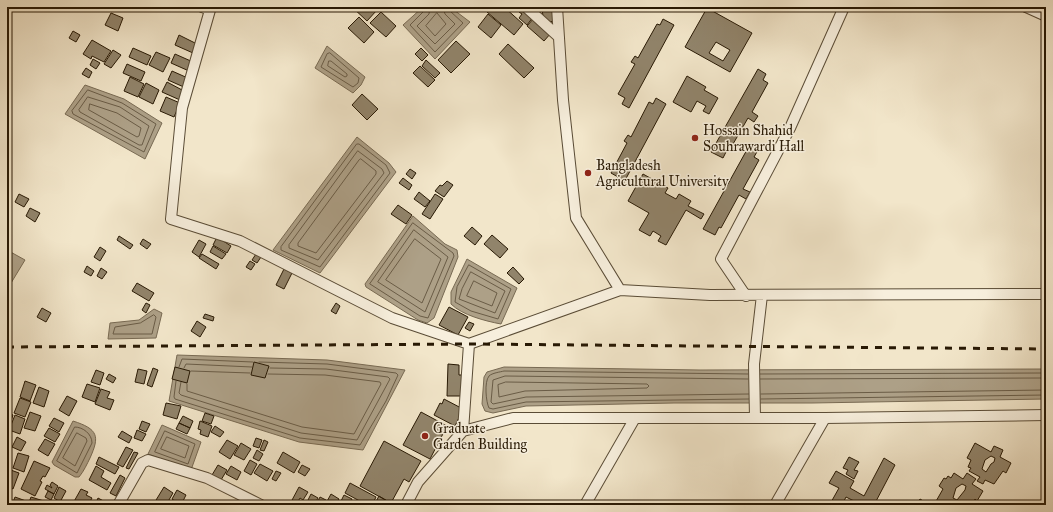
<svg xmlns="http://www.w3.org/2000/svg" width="1053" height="512" font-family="'IM FELL Great Primer',serif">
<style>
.water{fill:#ada087;stroke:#786a53}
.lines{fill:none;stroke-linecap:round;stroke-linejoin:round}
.shore{stroke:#6a5c46;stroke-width:1}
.building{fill:#91846b;stroke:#281904;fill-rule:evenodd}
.minor-casing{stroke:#5a4c36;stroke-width:12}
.minor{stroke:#f7efdd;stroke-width:10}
.rail{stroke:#281904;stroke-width:3;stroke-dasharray:7 7;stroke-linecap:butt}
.poi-dot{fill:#8f2418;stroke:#f7efdd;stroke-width:1.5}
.labels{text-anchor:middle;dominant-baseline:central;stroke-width:3;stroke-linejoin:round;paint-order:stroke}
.poi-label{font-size:14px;fill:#281904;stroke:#f7efdd;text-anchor:start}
</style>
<rect width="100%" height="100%" fill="#f2e6ca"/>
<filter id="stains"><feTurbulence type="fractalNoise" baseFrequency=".005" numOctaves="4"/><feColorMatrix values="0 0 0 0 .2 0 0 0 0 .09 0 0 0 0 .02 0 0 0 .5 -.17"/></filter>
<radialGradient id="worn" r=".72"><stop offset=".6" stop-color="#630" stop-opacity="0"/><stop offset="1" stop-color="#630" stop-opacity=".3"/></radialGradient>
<path class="water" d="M423,7H450L470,22L435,59L403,25Z
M327,46L365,77L361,85L353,93L315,68Z
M85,85L124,99L162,123L145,159L65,114Z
M357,137L389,163L396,172L320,273L273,250Z
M413,216L445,244L457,250L458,257L434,318L427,323L418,320L366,287L365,284Z
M7,250L25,260L8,288L7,287Z
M467,259L517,288L501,324C485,321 462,315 451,304V292Z
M154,309L162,313L156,338L108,339L110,323L139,320Z
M177,355L327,360L405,370L363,450L299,442L169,401Z
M504,367L700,370L1046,369V399L812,403H674L526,406L493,413L485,411L482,404L484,377L487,372Z
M73,421C98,429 100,436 90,458C87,464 84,471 79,477H75L54,465L52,462Z
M162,425L201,442L191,470L148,454Z"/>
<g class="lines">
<path class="shore" d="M425,7L424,11L410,25L435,52L463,23L450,11L448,7
M430,7L429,14L417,26L435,44L455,24L445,14L443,7
M437,13L446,24L435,36L426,26Z
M330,53L359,78L358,83L353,87L321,67L327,54Z
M329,61H331L347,74V76L345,77L328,66Z
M88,90L122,103L156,124L144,152L73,114L72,111Z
M88,97L120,107L149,126L142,145H139L80,112L79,110Z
M90,104L117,113L141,128L139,136L137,137L89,110Z
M357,144H359L386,165L390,173L320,267L281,250V247Z
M358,151L382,169L384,173L318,260L289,248V245Z
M361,159L376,171V174L316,253L298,246V243L359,160Z
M413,223L453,253L454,256L428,318L420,316L370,284Z
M414,230L448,257L425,312L378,282Z
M415,239L441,259L422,303L386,280Z
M469,265L511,289L498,319L471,311L455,302L457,287Z
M471,272L505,291L495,313L459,299L462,289Z
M474,281L497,293L492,306L467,296Z
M154,315L156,317L152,334H113L115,327L140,323Z
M179,367L182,359L253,362
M184,368L186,364L252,367
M191,371L250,373
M748,374L504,371C500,372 492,373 489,376C484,382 486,402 489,408L493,409L526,402L749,399
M760,374L1046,373
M748,379L505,376L493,380L491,402L493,404L526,397L749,394
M760,379L1046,378
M176,381L174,397L175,399L300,438L360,445L386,401L398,375L396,373L327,364L259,362
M181,382L179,393L181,395L301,433L357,440L390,379L388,377L326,369L270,368
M506,382L647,384L649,386L647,388L525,391L499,397L498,385Z
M187,384V391L302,427L354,434L381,384L380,382L325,375L268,374
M761,394L1046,390
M761,399L1046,395
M75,427C83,427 92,434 92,443L77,473L57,461Z
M165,431L195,444L188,464L155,452Z
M77,433L86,438L87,441L75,466L63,458Z
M167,437L189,446L185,458L161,449Z"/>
</g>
<path class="building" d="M352,7H374L377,10L367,21Z
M492,7H504L523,24L514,35L487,12Z
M523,7L533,17L527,25L519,18L522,14L519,12Z
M552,8L554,21L544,23L542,9Z
M707,8L752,33L730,72L685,47ZM716,42L730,50L723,61L709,53Z
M381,12L396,26L386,37L370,23Z
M111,13L123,18L118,31L105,25Z
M488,14L501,25L491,38L478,27Z
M359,17L374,32L364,43L348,28Z
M534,18L551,33L544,41L527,26Z
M663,19L674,25L629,108L622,104L625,98L618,94L635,64L631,62L635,56L638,58L657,24L660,25Z
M73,31L80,35L76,42L69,38Z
M179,35L197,44L193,53L175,45Z
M92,40L111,51L104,62L92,56L91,59L83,54Z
M456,41L470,54L451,73L438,60Z
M508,44L534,68L524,78L499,54Z
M133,48L151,56L147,65L129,57Z
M421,48L428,55L422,61L415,54Z
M113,50L121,55L111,68L104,64Z
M156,52L170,58L163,72L149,65Z
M175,54L193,62L189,71L171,63Z
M93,59L100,63L96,69L90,65Z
M426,60L440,73L435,78L422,66Z
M127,64L145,72L141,81L123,73Z
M420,66L435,80L428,87L413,73Z
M86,68L92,72L89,78L82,74Z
M758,69L766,74L763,80L768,83L752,112L758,116L754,122L748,118L729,151L727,150L723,158L711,152Z
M172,71L190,79L186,88L168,80Z
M687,76L706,87L704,90L718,98L709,114L703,111L706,106L697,101L691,112L673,102Z
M130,77L144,84L138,97L124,91Z
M167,82L184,91L180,100L162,92Z
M146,83L159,90L153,104L139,97Z
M362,94L378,109L367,120L352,105Z
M166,97L180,103L174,117L160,111Z
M656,98L666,104L622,186L615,183L618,177L611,173L627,143L624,141L628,135L631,137L649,102L653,104Z
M749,146L758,150L754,157L759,160L743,189L750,192L746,199L739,195L721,228L719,227L715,235L703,229Z
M410,169L416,173L412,179L406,174Z
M643,174L668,188L665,193L676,199L679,194L691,201L688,206L704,214L701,219L686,210L666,245L658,241L661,236L653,231L650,236L639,230L649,213L628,201Z
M403,178L412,185L409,190L399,183Z
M447,181L453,185L444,197L435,191L440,185L442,186Z
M419,192L430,201L425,207L414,199Z
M19,194L29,199L24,207L15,202Z
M435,194L443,199L430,219L422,214Z
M398,205L412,215L406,224L391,214Z
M30,208L40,213L35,222L26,216Z
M472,227L482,236L475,245L464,236Z
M492,235L508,249L500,258L484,244Z
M119,236L133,245L130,249L117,240Z
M217,237L231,246L227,253L213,245Z
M143,239L151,244L147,249L140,244Z
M199,240L206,244L199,257L192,252Z
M213,246L226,254L222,259L210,252Z
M100,247L106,251L100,261L94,257Z
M202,254L219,264L216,269L199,258Z
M256,254L261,257L257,263L252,260Z
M250,261L255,264L251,270L246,267Z
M87,266L94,271L91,276L84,272Z
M513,267L524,279L519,284L507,273Z
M101,268L107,272L102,279L97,276Z
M284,269L292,273L284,289L276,285Z
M137,283L154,293L149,301L132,291Z
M146,303L150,305L146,313L142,310Z
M336,303L340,306L336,314L331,311Z
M449,307L468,317L458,335L439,325Z
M42,308L51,313L46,322L37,317Z
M205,314L214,317L213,321L203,318Z
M197,321L206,327L200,337L191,331Z
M469,322L474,324L470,331L465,328Z
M254,362L269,366L265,378L251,375Z
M448,364L459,365V375H464L463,396H447Z
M175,367L190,371L187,383L172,379Z
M153,368L158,370L152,387L147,385Z
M138,369L147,371L144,384L135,382Z
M96,370L104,373L100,385L91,382Z
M109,374L116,378L113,383L106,379Z
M25,381L36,385L30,401L20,397Z
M87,384L100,388L95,402L82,397Z
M39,387L49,391L44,407L33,403Z
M101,389L110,392L107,398L114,400L110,410L95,404Z
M67,396L77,401L69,416L59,410Z
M20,398L31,402L25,417L14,413Z
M444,399L463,409L455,426L434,415L440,403L442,404Z
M166,403L181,406L177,419L163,415Z
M7,412L13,415L8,430H7Z
M30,412L41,416L35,431L24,428Z
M421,412L447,426L430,459L403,445Z
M205,413L214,416L211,424L202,421Z
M15,415L25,419L20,434L9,430Z
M183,416L193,421L190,428L179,423Z
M54,418L64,423L59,432L49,426Z
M142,421L150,424L146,432L139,429Z
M200,421L212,426L208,437L200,434L201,430L198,429Z
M179,423L190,428L187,434L176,429Z
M215,426L224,432L220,437L211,432Z
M49,428L60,434L55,442L44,436Z
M137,430L146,434L142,441L134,438Z
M122,431L132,437L129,443L118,437Z
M17,437L26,442L21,451L12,447Z
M256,438L262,440L259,448L253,446Z
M45,439L55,444L48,456L38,450Z
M227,440L238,446L230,459L219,452Z
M264,440L268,442L264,451L260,450Z
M384,441L421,461L409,482L404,479L391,503L360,486Z
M241,443L251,449L244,460L234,455Z
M975,443L991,452L994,446L1003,450L1000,457L1011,463L1006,473L1003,471L994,484L985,480L983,484L977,481L980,477L969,471L971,468L968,467L971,460L967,458ZM991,456L995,458L994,462L991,464L986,472L982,469L985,460Z
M126,447L133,450L123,467L117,464Z
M257,450L263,454L259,461L253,458Z
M134,452L138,453L129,469L126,468Z
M283,452L300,462L294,473L277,463Z
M18,453L29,456L24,472L13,468Z
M99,457L119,467L115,474L96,464Z
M849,457L859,462L854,470L858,471L854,479L846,474L848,470L843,468Z
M884,458L895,465L874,505H852L854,501L846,497L842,505L830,504L839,488L829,483L836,471L854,481L850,488L864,496Z
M250,460L257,464L251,475L244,471Z
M34,461L50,468L45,477L43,476L40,481L42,482L35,496L21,489Z
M260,464L273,471L267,481L254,473Z
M218,465L227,470L221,480L212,475Z
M302,465L310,469L305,476L298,472Z
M96,466L104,471L101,477L111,483L107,490L89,480Z
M231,466L241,472L237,480L226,474Z
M8,469L19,473L13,489L7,486Z
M276,471L281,473L276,481L272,479Z
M954,473L963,479L967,473L976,479L972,484L983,491L977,501L975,499L971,505H938L935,503L943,489L939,486L944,478L946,479L948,476L951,478ZM962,484L966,486L965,490L957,500L953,498L956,488Z
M120,475L125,478L116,496L110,493Z
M52,482L58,486L54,494L45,489L47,485L52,488L50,485Z
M350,483L376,497L372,505H367L345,493Z
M59,487L66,491L60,502L54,498Z
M164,487L173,493L166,505H153Z
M299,487L308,492L303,500L300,498L296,505L291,502Z
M81,489L88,492L86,495L92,498L88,505H72Z
M177,490L186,495L181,505L172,499Z
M48,491L54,494L51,500L45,497Z
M311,494L318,498L314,505L307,502Z
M331,494L339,499L335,505H325Z
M344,495L352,499L350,505H339Z
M379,496L394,505H374Z
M15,497L26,501L25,505L13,502Z
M31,497L47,502L46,505H28Z
M320,497L326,500L323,505H316Z
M98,498L109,504L108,505H95Z
M920,499L930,505H916Z"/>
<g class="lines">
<g class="minor-casing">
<path id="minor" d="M202,7L210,10L182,108L171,219L240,241L392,318L469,344
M526,7L559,37
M557,7L563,100L576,218L620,290L710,295L1046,294
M1026,7L1046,16
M746,296L721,259L790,128L844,7
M755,418L754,364L762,295
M463,431L469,344L620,290
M118,505L142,463L148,460L207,478L261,505
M406,505L418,482L463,431L513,418H825L1046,415
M585,505L635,418
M775,505L825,418"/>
</g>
<use href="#minor" class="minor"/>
<path class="rail" d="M7,347L469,344L1046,349"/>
</g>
<g class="poi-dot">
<circle cx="695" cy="138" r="4"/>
<circle cx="588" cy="173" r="4"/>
<circle cx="425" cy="436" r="4"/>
</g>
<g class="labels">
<g class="poi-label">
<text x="703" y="130">Hossain Shahid<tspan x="703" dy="16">Souhrawardi Hall</tspan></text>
<text x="596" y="165">Bangladesh<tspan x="596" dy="16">Agricultural University</tspan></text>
<text x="433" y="428">Graduate<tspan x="433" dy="16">Garden Building</tspan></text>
</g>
</g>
<rect width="1053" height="512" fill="none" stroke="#f2e6ca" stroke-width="24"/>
<rect x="8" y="8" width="1037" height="496" fill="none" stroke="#281904" stroke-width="2"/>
<rect x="12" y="12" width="1029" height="488" fill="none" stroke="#281904"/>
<rect width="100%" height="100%" filter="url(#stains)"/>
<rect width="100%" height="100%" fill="url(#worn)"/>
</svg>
